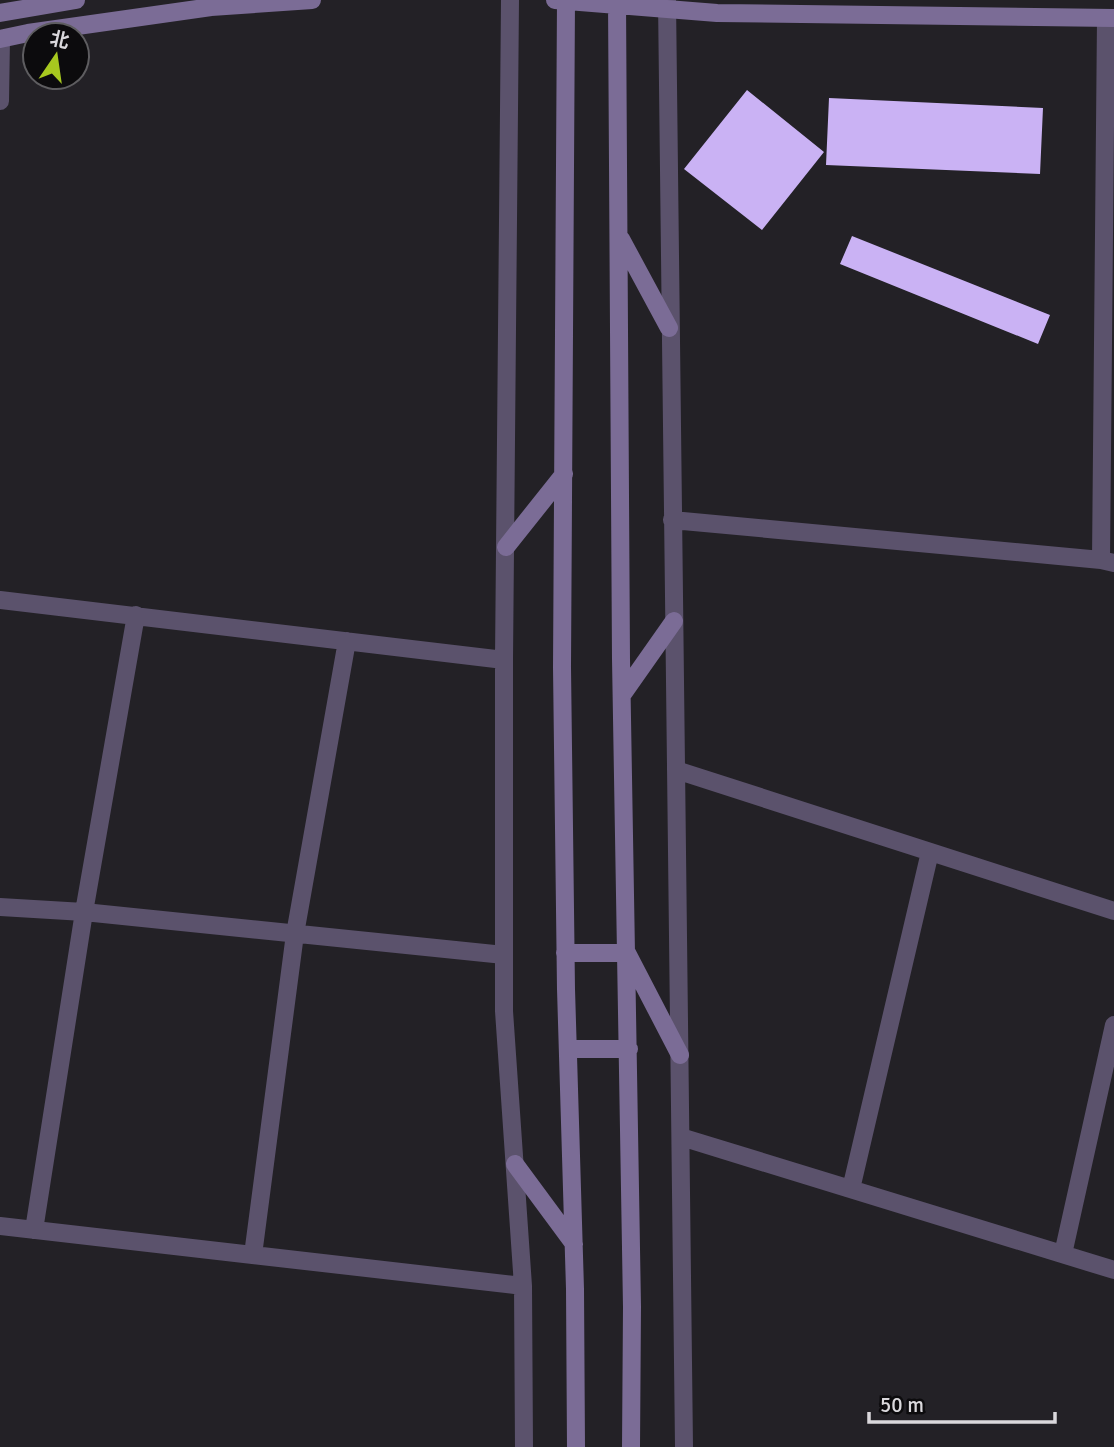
<svg xmlns="http://www.w3.org/2000/svg" width="1114" height="1447" font-family="Signika,'Noto Sans SC',sans-serif">
<style>
.building{fill:#cab2f4}
.lines{fill:none;stroke-linecap:round;stroke-linejoin:round}
.street{stroke:#5b526c;stroke-width:18}
.secondary{stroke:#7b6c96;stroke-width:18}
</style>
<rect width="100%" height="100%" fill="#232126"/>
<path class="building" d="M747,90L824,152L762,230L684,169Z
M829,98L1043,108L1040,174L826,165Z
M852,236L1050,315L1038,344L840,264Z"/>
<g class="lines">
<path class="street" d="M510,0L504,660V1011L523,1286L524,1447
M667,0L684,1447
M0,101L1,39
M672,520L1101,560L1114,563
M1101,560L1106,18
M0,600L504,660
M676,770L1114,911
M0,907L84,912L504,955
M681,1137L1114,1270
M851,1189L930,852
M0,1226L523,1286
M34,1230L84,912L136,615
M1063,1254L1114,1025
M253,1255L295,934L347,641"/>
<path class="secondary" d="M555,0L717,13L1114,18
M566,0L562,667L566,989L575,1289L576,1447
M617,0L621,659L632,1307L631,1447
M0,13L76,0
M0,39L28,33L211,7L312,0
M621,239L669,328
M506,547L564,474
M622,695L674,621
M565,953H627L680,1055
M568,1049H629
M515,1164L574,1244"/>
</g>
<g transform="translate(56 56) rotate(13)"><circle r="33" fill="#0c0b0d" stroke="#5e5d60" stroke-width="2"/>
<path d="M0-5L12 26L0 18L-12 26Z" fill="#a7c81f"/>
<text y="-10" font-size="19" font-weight="bold" text-anchor="middle" fill="#dad8dc">北</text>
</g>
<path d="M869 1412v10h186v-10" fill="none" stroke="#dad8dc" stroke-width="3.5"/>
<text x="880" y="1412" font-size="21" fill="#dad8dc" stroke="#0c0b0d" stroke-width="5" paint-order="stroke">50 m</text>
</svg>
